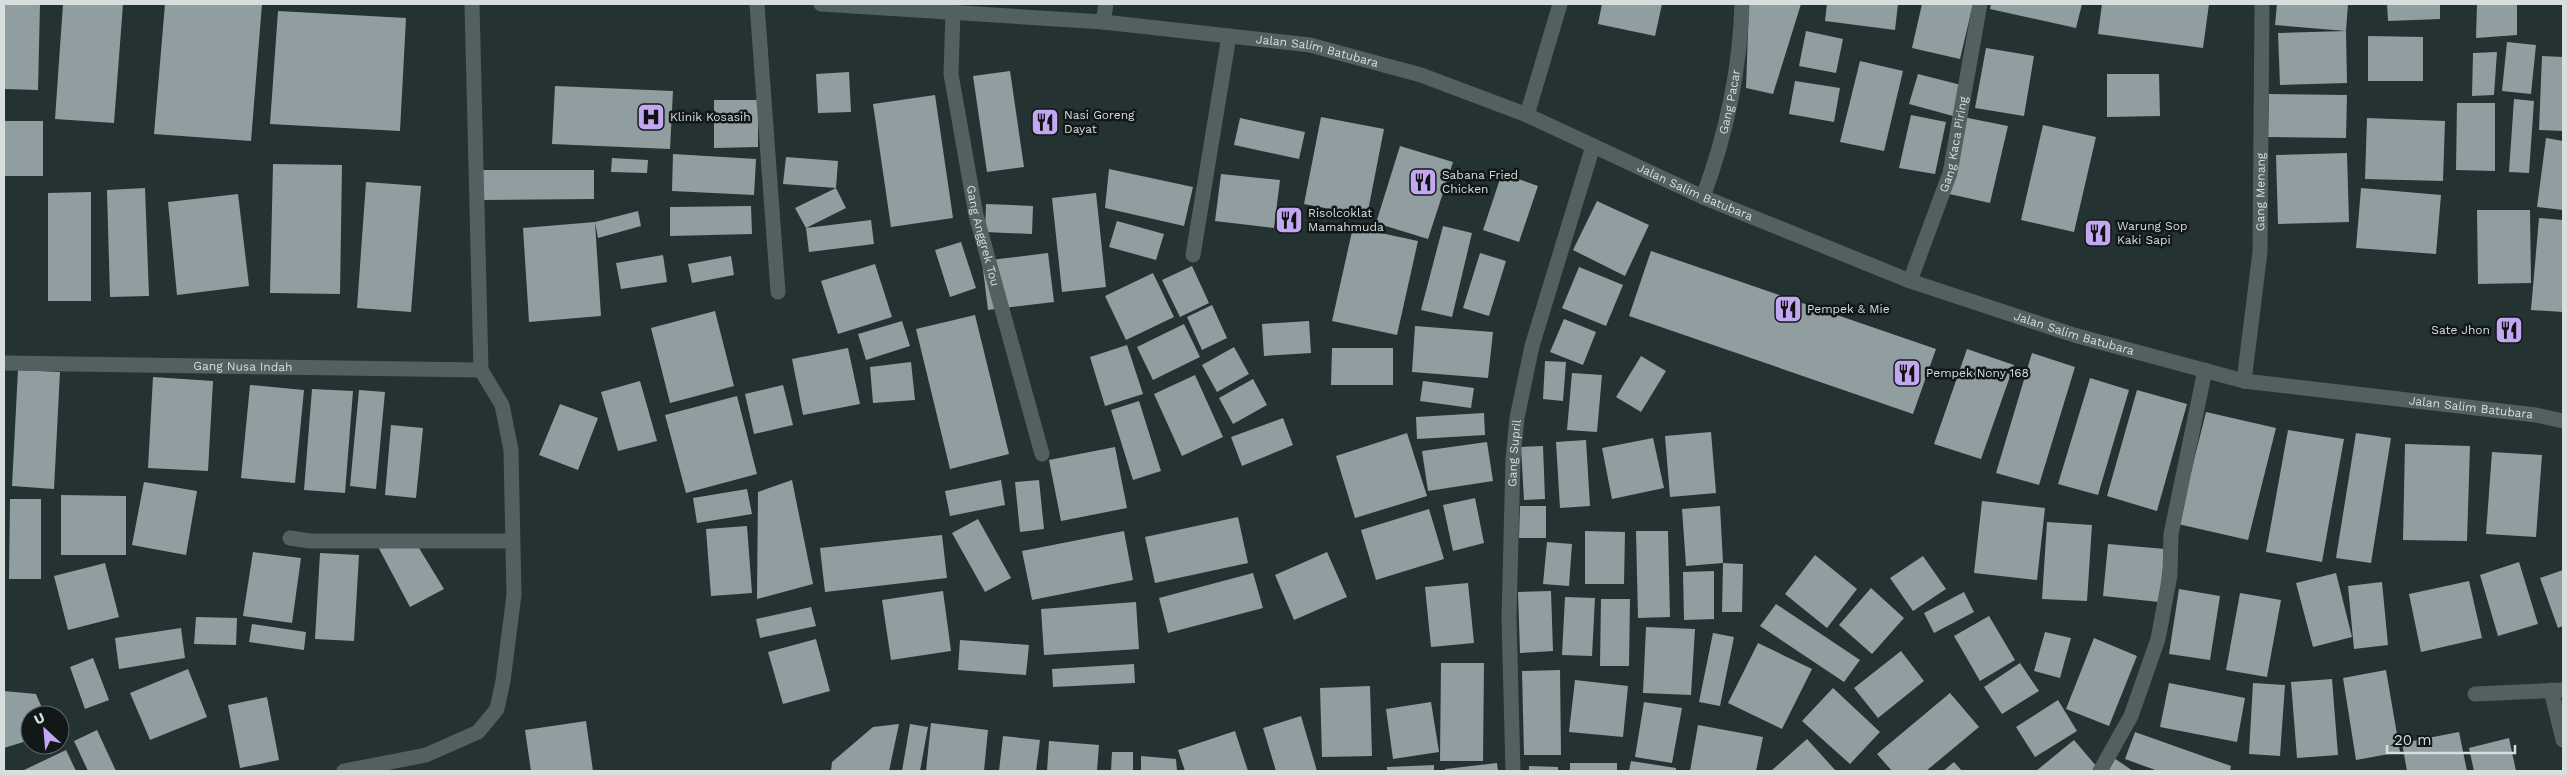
<svg xmlns="http://www.w3.org/2000/svg" width="2567" height="775" font-family="'Work Sans',sans-serif">
<style>
.building{fill:#909ea2}
.lines{fill:none;stroke-linecap:round;stroke-linejoin:round}
.minor{stroke:#52605f;stroke-width:15}
.labels{text-anchor:middle;dominant-baseline:central;stroke-width:5;stroke-linejoin:round;paint-order:stroke}
.street-label{font-size:12px;fill:#d6dede;stroke:#121818}
.poi-label{font-size:12px;fill:#d6dede;stroke:#121818;text-anchor:start}
</style>
<rect width="100%" height="100%" fill="#243231"/>
<path class="building" d="M4,4H40L38,90L4,89Z
M63,4H123L114,123L55,119Z
M165,4H262L251,141L154,134Z
M1602,4H1662L1655,36L1598,24Z
M1749,4H1801L1773,94L1746,88Z
M1827,4H1898L1895,30L1825,21Z
M1922,4H1973L1960,59L1912,48Z
M1991,4H2082L2076,28L1990,9Z
M2102,4H2209L2203,48L2098,34Z
M2277,4H2348L2346,31L2275,25Z
M2387,4H2440V19L2388,21Z
M2477,4H2517V35L2476,38Z
M278,11L406,18L400,131L270,124Z
M1806,31L1843,39L1836,73L1799,66Z
M2346,31L2347,83L2280,85L2278,33Z
M2368,36L2423,37V81H2368Z
M2507,42L2536,45L2531,94L2502,91Z
M1986,48L2034,56L2024,116L1975,108Z
M2497,52L2494,95L2472,96L2473,53Z
M2542,56L2563,57V131L2539,130Z
M1860,61L1903,71L1884,151L1840,142Z
M1010,71L1024,167L987,172L973,76Z
M849,72L851,112L818,113L816,74Z
M1918,74L1961,85L1953,116L1909,104Z
M2107,74H2159L2160,116L2107,117Z
M1795,81L1840,88L1834,122L1789,114Z
M555,86L673,91L670,149L552,144Z
M2269,94L2347,95L2346,138L2268,137Z
M935,95L953,218L891,227L873,104Z
M2514,99L2534,101L2529,173L2509,172Z
M714,100H758V147L714,148Z
M2457,103H2495V171L2456,170Z
M1911,115L1946,122L1935,174L1899,168Z
M1321,117L1384,129L1367,216L1304,204Z
M1963,117L2008,126L1990,203L1945,193Z
M1240,118L1305,132L1299,159L1234,145Z
M2367,118L2445,121L2443,181L2365,179Z
M4,121H43V176H4Z
M2043,125L2096,137L2074,232L2021,220Z
M2546,138L2563,141V210L2537,207Z
M1400,146L1453,162L1428,239L1376,223Z
M2347,153L2349,222L2278,224L2276,155Z
M673,154L756,159L754,195L672,191Z
M786,157L838,161L836,188L783,184Z
M612,158L648,160L647,173L611,172Z
M273,164L342,165L340,294L270,293Z
M1109,169L1193,187L1184,226L1105,208Z
M480,170H594V199L481,200Z
M1502,173L1538,186L1519,242L1483,230Z
M1221,174L1280,180L1274,228L1215,221Z
M366,182L421,186L411,312L357,308Z
M145,188L149,296L110,297L107,190Z
M836,188L846,208L806,228L795,208Z
M2361,188L2441,195L2436,254L2356,248Z
M91,192V301H48V193Z
M1096,193L1106,287L1062,292L1052,198Z
M238,194L249,286L177,295L168,202Z
M1597,201L1649,225L1625,276L1573,250Z
M986,204L1033,206L1032,234L985,232Z
M751,206L752,234L670,236V207Z
M2477,210H2530L2531,283L2478,284Z
M638,211L641,226L598,238L595,222Z
M2539,218L2563,220V312L2531,310Z
M871,220L874,244L809,252L806,228Z
M1117,221L1164,234L1156,260L1109,247Z
M595,222L601,316L529,322L523,228Z
M1443,226L1472,233L1452,317L1421,310Z
M1353,227L1418,241L1397,335L1332,321Z
M961,242L976,288L950,297L935,250Z
M1651,251L1936,349L1913,414L1629,316Z
M1048,253L1054,302L988,310L982,261Z
M1480,253L1506,261L1489,316L1463,308Z
M663,255L667,282L621,289L616,263Z
M731,256L734,275L692,283L688,264Z
M875,264L892,317L838,334L821,281Z
M1192,266L1209,303L1180,317L1162,280Z
M1579,267L1623,285L1606,326L1562,308Z
M1153,273L1174,317L1126,340L1105,296Z
M1212,305L1227,338L1202,350L1187,317Z
M715,311L734,386L670,403L651,328Z
M975,315L1009,454L950,469L916,329Z
M1564,319L1596,332L1583,365L1550,352Z
M902,321L910,346L866,360L858,334Z
M1309,321L1311,353L1264,356L1262,324Z
M1184,324L1200,357L1153,380L1137,347Z
M1415,326L1493,332L1488,378L1412,372Z
M1127,345L1143,394L1105,406L1090,357Z
M1234,347L1249,374L1217,392L1202,365Z
M848,348L860,404L803,415L792,359Z
M1332,348H1393V385H1331Z
M1967,349L2014,365L1981,459L1934,444Z
M2032,353L2075,367L2039,485L1996,473Z
M1641,356L1666,371L1641,412L1616,397Z
M1545,361L1566,362L1563,401L1543,399Z
M911,362L915,400L873,403L870,367Z
M18,370L60,372L54,489L12,486Z
M1572,373L1602,375L1597,432L1567,430Z
M1195,375L1223,437L1182,456L1154,394Z
M153,377L213,381L208,471L148,468Z
M2090,378L2129,390L2098,495L2058,484Z
M1253,379L1267,405L1233,424L1219,398Z
M640,381L657,441L618,451L601,392Z
M1423,381L1474,388L1471,408L1420,401Z
M250,385L304,390L295,483L241,478Z
M783,385L793,425L754,434L745,394Z
M312,389L353,391L345,493L304,490Z
M359,390L385,392L376,489L350,486Z
M2137,390L2187,404L2157,511L2107,496Z
M737,396L757,474L686,493L665,415Z
M1139,401L1161,471L1133,480L1111,410Z
M560,404L598,418L578,470L539,455Z
M2206,412L2276,428L2248,540L2178,524Z
M1484,413L1485,435L1417,439L1416,417Z
M1283,418L1293,445L1242,466L1231,437Z
M391,425L423,428L416,498L385,495Z
M2288,430L2344,439L2322,562L2266,552Z
M1711,432L1716,493L1670,497L1665,436Z
M1407,433L1427,496L1355,518L1336,456Z
M2356,433L2391,438L2371,563L2336,558Z
M1653,438L1664,488L1612,499L1602,448Z
M1586,440L1590,506L1560,508L1556,442Z
M1487,442L1493,481L1428,491L1422,451Z
M2405,444L2470,446L2467,541L2403,540Z
M1543,446L1545,499L1524,500L1521,447Z
M1115,447L1127,508L1061,521L1049,460Z
M2492,452L2542,455L2536,537L2486,534Z
M792,480L813,584L757,599L758,492Z
M1001,480L1005,505L950,516L945,491Z
M1039,480L1044,529L1020,532L1015,482Z
M144,482L197,491L186,555L132,545Z
M747,489L752,514L697,523L693,498Z
M61,495L126,496V555H61Z
M1475,498L1484,543L1453,551L1443,505Z
M10,499H41V579H9Z
M1982,501L2045,508L2037,580L1974,573Z
M1520,506H1546V538H1519Z
M1720,506L1723,563L1686,566L1682,509Z
M1429,509L1444,559L1376,580L1361,530Z
M1238,517L1248,563L1155,583L1145,537Z
M978,519L1011,578L985,592L952,533Z
M2047,522L2092,525L2087,601L2042,599Z
M747,526L752,593L711,596L706,529Z
M1124,531L1133,580L1032,600L1022,551Z
M1585,531L1625,532L1624,584H1585Z
M1636,531H1668L1670,617L1638,618Z
M942,535L947,578L825,592L820,548Z
M1547,542L1572,544L1569,586L1543,584Z
M376,543L419,548L444,589L410,607Z
M2108,544L2165,549L2159,602L2103,596Z
M253,552L301,558L292,623L243,616Z
M1327,552L1347,597L1294,620L1275,575Z
M320,553L359,555L354,641L315,639Z
M1815,555L1857,589L1827,628L1785,594Z
M1923,556L1946,589L1913,611L1890,578Z
M2519,562L2538,624L2498,636L2480,575Z
M105,563L119,617L68,630L54,576Z
M1723,563L1743,564L1742,612H1722Z
M2563,570V626L2558,628L2540,578Z
M1714,571V619L1684,620L1683,572Z
M1253,573L1263,608L1168,633L1159,598Z
M2336,573L2352,637L2313,647L2296,583Z
M2469,581L2482,638L2421,652L2409,594Z
M2382,582L2388,645L2354,649L2348,586Z
M1468,583L1474,643L1431,647L1425,587Z
M1871,588L1904,618L1872,654L1839,625Z
M2179,589L2220,596L2210,660L2169,654Z
M943,591L951,651L891,660L882,600Z
M1551,591L1553,651L1520,653L1518,592Z
M1964,592L1974,612L1934,633L1924,613Z
M2240,593L2281,600L2267,677L2226,670Z
M1565,597L1595,598L1592,656L1562,655Z
M1601,599H1630L1629,666H1600Z
M1136,602L1139,649L1044,655L1041,609Z
M1776,604L1860,660L1844,682L1760,626Z
M811,607L816,626L760,638L756,619Z
M1989,616L2015,660L1980,681L1954,636Z
M196,617L237,618L236,645L194,644Z
M252,624L306,632L304,650L249,642Z
M1646,627L1695,629L1691,695L1643,693Z
M181,628L185,658L119,669L115,638Z
M2045,632L2071,638L2060,678L2034,671Z
M1713,633L1734,637L1720,706L1699,702Z
M2094,638L2137,656L2109,726L2066,709Z
M816,639L830,691L783,704L768,652Z
M960,640L1029,645L1026,675L958,670Z
M1758,643L1812,669L1782,729L1728,703Z
M1901,651L1924,681L1878,718L1854,688Z
M93,658L109,700L85,709L70,667Z
M1441,663H1484L1483,761H1440Z
M2020,663L2039,691L2002,714L1984,687Z
M1134,664L1135,683L1053,687L1052,669Z
M188,669L207,717L150,740L130,693Z
M1560,670L1561,755H1524L1522,671Z
M2386,670L2400,752L2356,760L2343,678Z
M2332,679L2338,755L2297,758L2291,682Z
M1575,680L1628,686L1623,737L1569,732Z
M2169,683L2245,698L2237,742L2160,727Z
M2253,683L2285,685L2280,756L2249,754Z
M1370,686L1372,756L1322,757L1320,688Z
M1833,688L1880,732L1850,764L1802,721Z
M4,691L36,694L45,715H30V740L4,748Z
M1950,693L1979,727L1926,771H1892L1877,754Z
M267,697L279,760L240,768L228,705Z
M2058,700L2077,731L2035,757L2016,727Z
M1431,702L1439,752L1393,759L1386,709Z
M1644,702L1682,708L1672,763L1635,757Z
M1301,716L1317,771H1276L1263,728Z
M586,721L593,771H531L525,730Z
M931,723L988,730L984,771H926Z
M899,724L889,771H831L832,762L873,727Z
M910,724L928,727L920,771H902Z
M1698,725L1763,737L1756,771H1690Z
M97,730L116,771H88L74,741Z
M1235,731L1248,771H1185L1178,750Z
M2135,732L2231,766L2230,771H2158L2125,759Z
M2459,732L2467,771H2407L2402,743Z
M1003,736L1040,740L1036,771H999Z
M2509,738L2516,771H2474L2469,748Z
M1807,739L1836,771H1771Z
M2074,740L2097,767L2092,771H2036Z
M1049,741L1099,745L1097,771H1047Z
M66,750L76,771H22Z
M1112,752H1133V771H1111Z
M1141,756L1176,759L1177,771H1141Z
M2114,758L2133,771H2104Z
M1631,761L1676,768V771H1629Z
M1954,762L1962,771H1943Z
M1497,763L1498,771H1445V769Z
M1570,763H1617V771H1570Z
M1434,765V771H1387V767Z
M1529,766L1558,767V771H1529Z"/>
<g class="lines">
<g class="minor">
<path d="M757,4L778,292"/>
<path id="s1" d="M821,4L1103,22L1310,45L1421,75L1527,115L1703,197L1910,281L2074,335L2244,381L2536,415L2563,421"/>
<path id="s2" d="M953,11L951,74L976,215L1042,454"/>
<path d="M1103,22L1106,4"/>
<path d="M1527,115L1560,4"/>
<path id="s3" d="M1703,197C1726,135 1740,69 1742,4"/>
<path d="M1193,255L1229,36"/>
<path id="s4" d="M1910,281L1950,173L1980,4"/>
<path id="s5" d="M4,363L481,370"/>
<path id="s6" d="M2244,381L2260,252L2262,4"/>
<path d="M290,538L310,541H512"/>
<path d="M2551,690L2563,740"/>
<path d="M2475,694L2563,690"/>
<path d="M344,771L426,755L478,732L497,709L503,681L514,595L511,450L502,405L481,370L472,4"/>
<path id="s7" d="M1513,771L1509,618L1513,459L1517,418L1532,346L1593,146"/>
<path d="M2100,771L2131,716L2158,639L2170,575L2171,534L2205,370"/>
</g>
</g>
<defs>
<g id="hospital-square" transform="scale(1.4375)"><rect x="-9" y="-9" width="18" height="18" rx="4" fill="#c4a7f1" stroke="#121818"/><path d="M-5-5h3v3.5h4V-5h3V5h-3V1.5h-4V5h-3Z" fill="#111"/></g>
<g id="restaurant-square" transform="scale(1.4375)"><rect x="-9" y="-9" width="18" height="18" rx="4" fill="#c4a7f1" stroke="#121818"/><path d="M-5-6h1v4h1v-4h1v4h1v-4h1v5L-1.5 .5V6h-2V.5L-5-1ZM5-6V6H3V1.5H1.5Q1.5-4 5-6Z" fill="#111"/></g>
</defs>
<g fill-rule="evenodd">
<use href="#hospital-square" x="651" y="117"/>
<use href="#restaurant-square" x="1045" y="122"/>
<use href="#restaurant-square" x="1423" y="182"/>
<use href="#restaurant-square" x="1289" y="220"/>
<use href="#restaurant-square" x="2098" y="233"/>
<use href="#restaurant-square" x="1788" y="309"/>
<use href="#restaurant-square" x="2509" y="330"/>
<use href="#restaurant-square" x="1907" y="373"/>
</g>
<g class="labels">
<g class="street-label">
<text stroke="none"><textPath href="#s1" startOffset="499">Jalan Salim Batubara</textPath></text>
<text stroke="none"><textPath href="#s3" startOffset="99">Gang Pacar</textPath></text>
<text stroke="none"><textPath href="#s4" startOffset="144">Gang Kaca Piring</textPath></text>
<text stroke="none"><textPath href="#s1" startOffset="904">Jalan Salim Batubara</textPath></text>
<text stroke="none"><textPath href="#s6" startOffset="190">Gang Menang</textPath></text>
<text stroke="none"><textPath href="#s2" startOffset="228">Gang Anggrek Tou</textPath></text>
<text stroke="none"><textPath href="#s1" startOffset="1309">Jalan Salim Batubara</textPath></text>
<text stroke="none"><textPath href="#s5" startOffset="239">Gang Nusa Indah</textPath></text>
<text stroke="none"><textPath href="#s1" startOffset="1714">Jalan Salim Batubara</textPath></text>
<text stroke="none"><textPath href="#s7" startOffset="318">Gang Supril</textPath></text>
</g>
<g class="poi-label">
<text x="1064" y="115">Nasi Goreng<tspan x="1064" dy="14">Dayat</tspan></text>
<text x="670" y="117">Klinik Kosasih</text>
<text x="1442" y="175">Sabana Fried<tspan x="1442" dy="14">Chicken</tspan></text>
<text x="1308" y="213">Risolcoklat<tspan x="1308" dy="14">Mamahmuda</tspan></text>
<text x="2117" y="226">Warung Sop<tspan x="2117" dy="14">Kaki Sapi</tspan></text>
<text x="1807" y="309">Pempek &amp; Mie</text>
<text x="2490" y="330" text-anchor="end">Sate Jhon</text>
<text x="1926" y="373">Pempek Nony 168</text>
</g>
</g>
<rect width="2567" height="775" fill="none" stroke="#d6dede" stroke-width="10"/>
<g transform="translate(45 730) rotate(334)"><circle r="24" fill="#121818" stroke="#606767"/>
<path d="M0-4L9 19L0 12L-9 19Z" fill="#c4a7f1"/>
<text y="-8" font-size="14" font-weight="bold" text-anchor="middle" fill="#d6dede">U</text>
</g>
<path d="M2387 745v8h128v-8" fill="none" stroke="#d6dede" stroke-width="2.5"/>
<text x="2394" y="745" font-size="15" fill="#d6dede" stroke="#121818" stroke-width="4" paint-order="stroke">20 m</text>
</svg>
